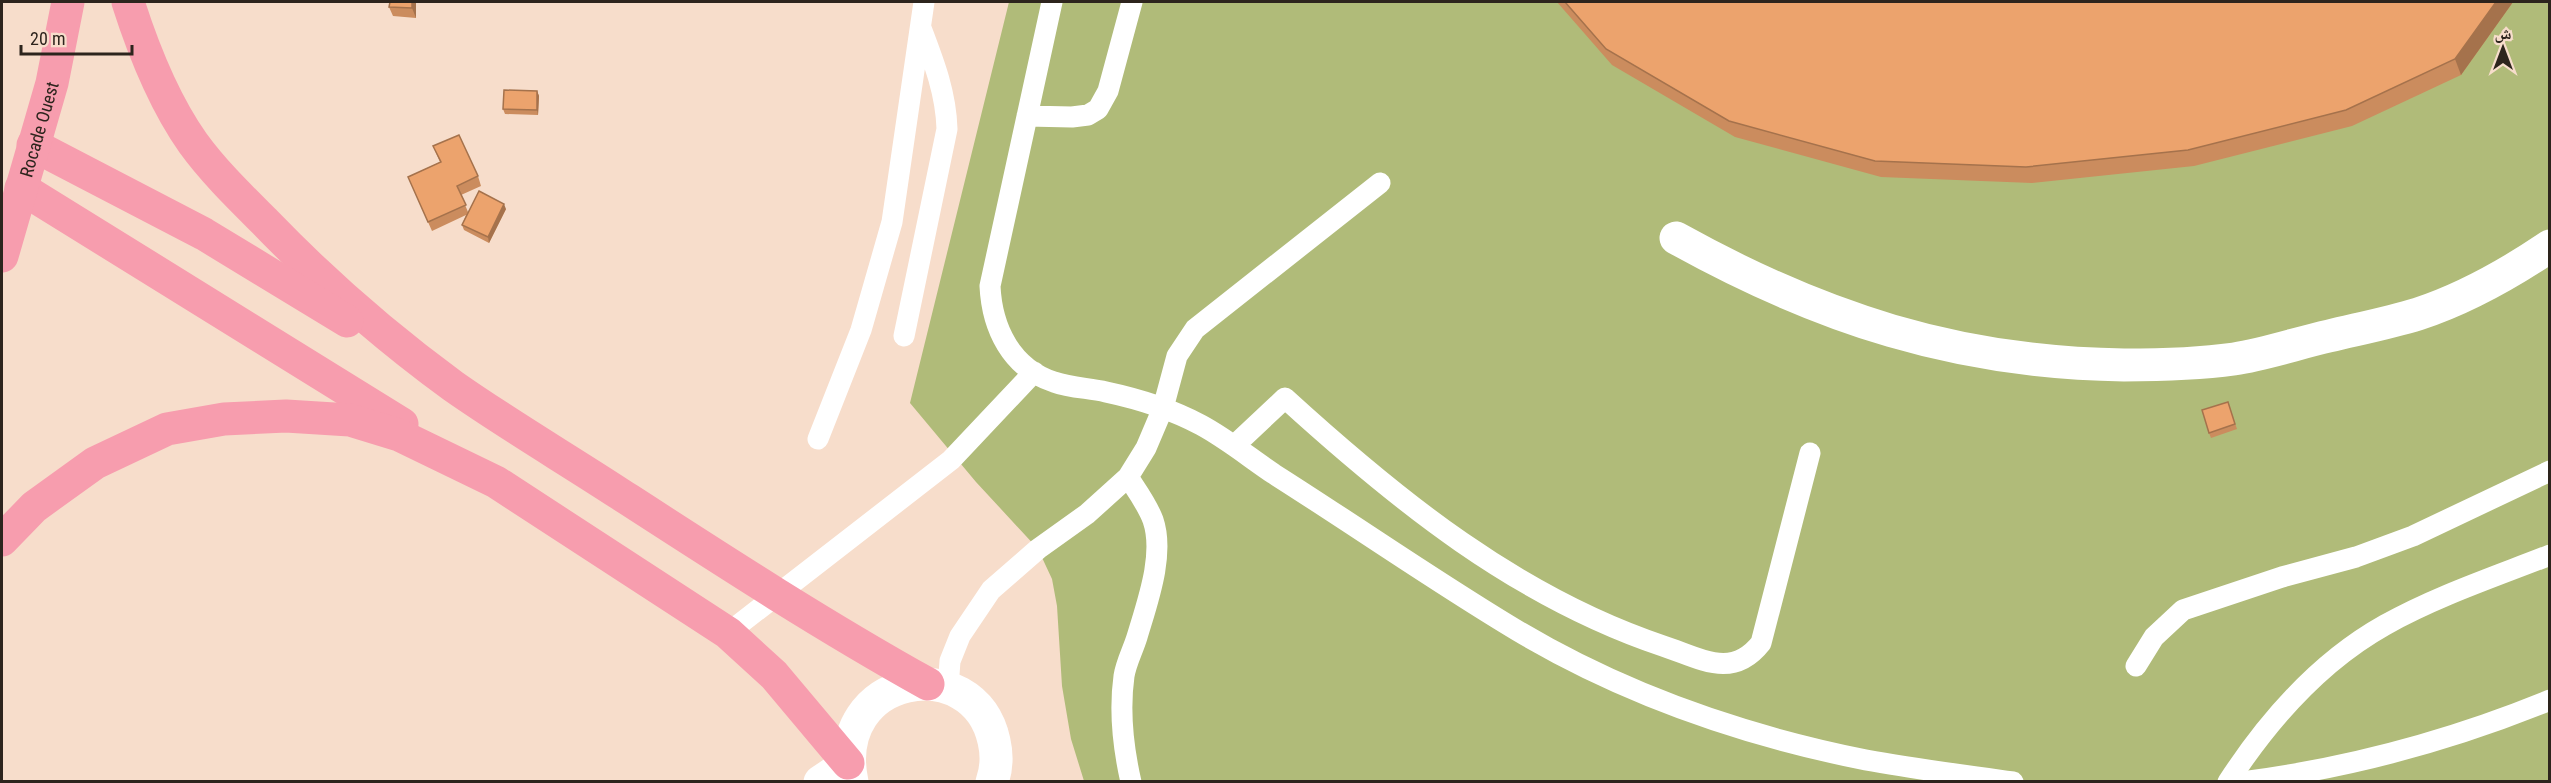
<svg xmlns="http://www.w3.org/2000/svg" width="2551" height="783" font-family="'Roboto Condensed','Noto Naskh Arabic',sans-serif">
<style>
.green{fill:#b0bb79}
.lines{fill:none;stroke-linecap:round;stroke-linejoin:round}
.lane{stroke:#fff;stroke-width:21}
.street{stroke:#fff;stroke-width:33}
.secondary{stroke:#fff;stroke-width:33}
.highway{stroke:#f79dae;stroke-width:33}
.wall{fill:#cb8c5e}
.shaded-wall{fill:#a5724c}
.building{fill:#eca36d;stroke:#a5724c;stroke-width:1.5}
.labels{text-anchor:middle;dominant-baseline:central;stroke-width:4.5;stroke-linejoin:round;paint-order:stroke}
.street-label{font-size:18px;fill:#2d241d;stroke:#f7ddcb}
</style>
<rect width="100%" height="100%" fill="#f7ddcb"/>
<path class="green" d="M1009,2H2549V781H1084L1071,739L1062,686L1057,606L1052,579L1038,549L976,482L910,403Z"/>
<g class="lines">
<path class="lane" d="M1052,2L990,286C992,328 1011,368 1054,382C1071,388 1089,388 1106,392C1139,399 1171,409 1201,425C1227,439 1250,458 1274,474C1356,526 1436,582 1518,631C1624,694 1746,736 1866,760C1915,769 1964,775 2013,782
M1027,116L1072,117L1088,115L1098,109L1108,91L1132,2
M904,336L947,129C946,93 934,62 921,28
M818,439L861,330L892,222L924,2
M1235,445L1285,398C1398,501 1517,597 1663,646C1700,658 1732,680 1761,643L1810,453
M1128,477C1137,491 1147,504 1153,520C1165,555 1147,603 1137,637C1133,650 1126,663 1124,676C1119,712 1123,747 1131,782
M728,633L951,460L1034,372
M2136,666L2154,637L2183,610L2282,577L2356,557L2413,536L2550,471
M948,688L950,661L960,636L991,590L1038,549L1087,514L1128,477L1146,448L1163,408L1177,356L1195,329L1380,183
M2228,782C2269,719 2319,662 2385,625C2437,596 2494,577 2550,555
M2242,782C2349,768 2450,741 2550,700"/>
<path class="street" d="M1676,238C1820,318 1957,363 2124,365C2160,365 2198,364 2234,359C2266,354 2298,343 2329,336C2358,329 2389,323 2418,314C2464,299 2510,273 2550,246"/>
<path class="secondary" d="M820,782L848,763
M852,782C829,673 974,649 994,741C997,754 997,768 992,782"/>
<g class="highway">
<path d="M128,2C143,49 164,102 193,143C214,172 241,198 266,223C323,282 386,337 453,386C507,424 565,458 620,494C722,560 822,625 928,684"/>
<path d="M33,145L204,234L347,321"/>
<path d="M21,188L402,424"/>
<path id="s1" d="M2,256L52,83L68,2"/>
<path d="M2,540L34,507L95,463L167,429L224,419L286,416L350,420L399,435L496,482L728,633L774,675L848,763"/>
</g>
</g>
<path class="wall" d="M390,2H416V18L393,16L389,7Z
M1557,2H2513L2461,75L2352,126L2194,166L2032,183L1881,177L1735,137L1612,65Z
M537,91L539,96L538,115L505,114L503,109Z
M433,146L478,176L481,186L461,195L468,212L506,209L489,243L464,230L462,225L466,215L432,231L408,177L440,162Z
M2228,402L2237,429L2211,438L2209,433Z"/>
<path class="shaded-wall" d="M412,2H416V18L412,8Z
M2496,2H2513L2461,75L2455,59Z
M537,91L539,96L538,115L537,110Z
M504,204L506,209L489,243L488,237Z"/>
<path class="building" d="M390,2H412V8L389,7Z
M1565,2H2496L2455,59L2346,110L2188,150L2026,167L1875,161L1729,121L1606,49Z
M504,90L537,91V110L503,109Z
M459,135L478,176L457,186L466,205L428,222L408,177L441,162L433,146Z
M479,191L504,204L488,237L462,225Z
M2228,402L2235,424L2209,433L2202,410Z"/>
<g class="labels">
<g class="street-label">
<text stroke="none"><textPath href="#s1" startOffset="132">Rocade Ouest</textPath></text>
</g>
</g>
<rect width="2551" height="783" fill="none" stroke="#2d241d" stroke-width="6"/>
<g transform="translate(2503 48)" stroke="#f7ddcb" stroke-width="4.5" paint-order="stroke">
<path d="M0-4.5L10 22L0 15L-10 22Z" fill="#2d241d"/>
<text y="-9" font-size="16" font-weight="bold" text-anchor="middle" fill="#2d241d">ش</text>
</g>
<path d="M21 45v9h111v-9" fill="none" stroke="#2d241d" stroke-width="3"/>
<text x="30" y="45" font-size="18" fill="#2d241d" stroke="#f7ddcb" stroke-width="4.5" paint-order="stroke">20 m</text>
</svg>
